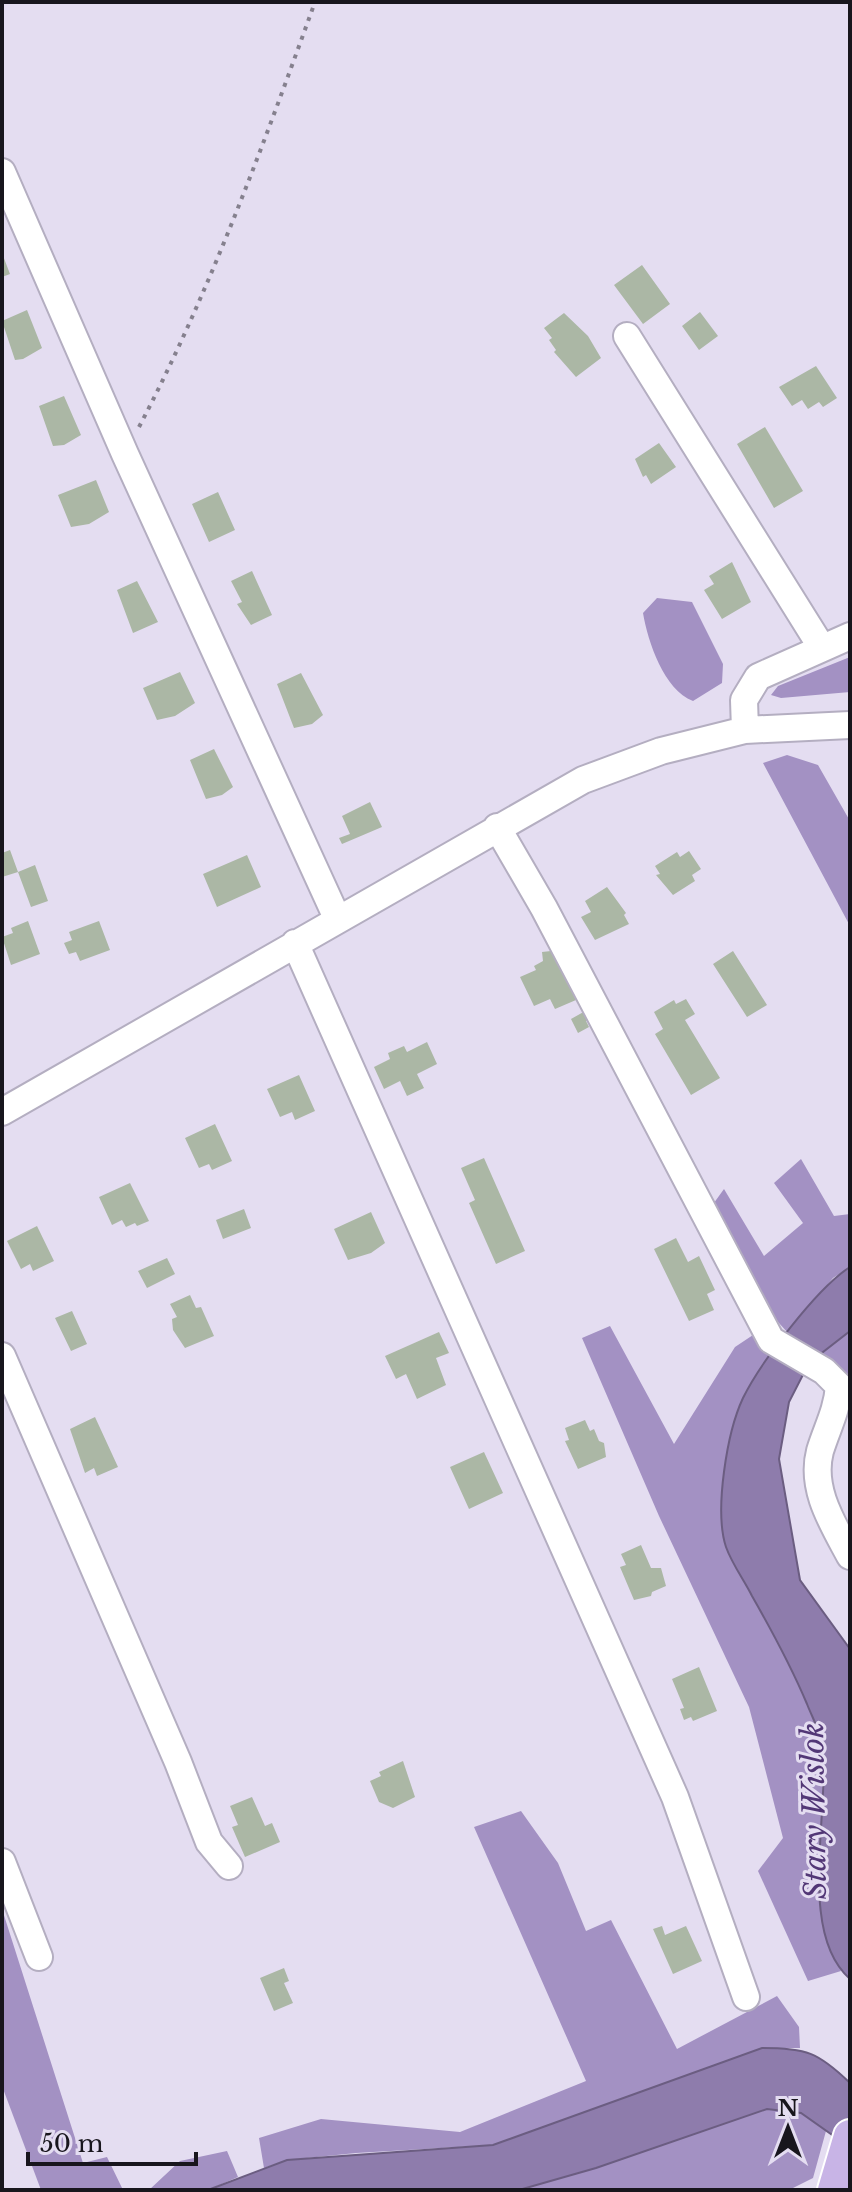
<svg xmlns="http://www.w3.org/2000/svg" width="852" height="2192" font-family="'Libre Baskerville',serif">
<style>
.forest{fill:#a391c3}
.water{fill:#8e7cac;stroke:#6b5d81;stroke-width:2}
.building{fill:#abb7a5}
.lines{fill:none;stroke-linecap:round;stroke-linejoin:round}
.minor-casing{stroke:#b4aec1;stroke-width:30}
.major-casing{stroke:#fff;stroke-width:36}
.path{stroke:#85808e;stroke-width:4;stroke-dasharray:4 6;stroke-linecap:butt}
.minor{stroke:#fff;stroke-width:26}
.major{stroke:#c8b4e6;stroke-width:32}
.labels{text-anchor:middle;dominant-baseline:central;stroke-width:6;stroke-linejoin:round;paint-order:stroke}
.water-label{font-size:30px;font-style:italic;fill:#523776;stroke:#e4ddf1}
</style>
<rect width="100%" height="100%" fill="#e4ddf1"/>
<path class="forest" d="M657,598L692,602L723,664L722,683L693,701C664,690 648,642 643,613Z
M850,657V692L781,698L771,695L778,686Z
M787,755L818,765L850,821V926L763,763Z
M801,1159L834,1216L850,1214V1267L833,1278L788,1333L760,1302L711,1207L724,1189L764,1256L803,1223L774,1183Z
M610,1326L674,1444L735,1347L753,1335L776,1349L743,1398L728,1453L722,1500L726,1546L792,1668L822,1741L824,1930L841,1971L808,1981L758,1871L783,1838L749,1707L659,1516L582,1338Z
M850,1331V1386L818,1356Z
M521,1811L558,1863L586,1931L611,1920L677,2049L777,1996L799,2027L800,2048H762L493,2145L356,2153L287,2160L264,2168L259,2138L321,2119L460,2132L586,2081L474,1827Z
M2,1909L83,2163L107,2157L123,2190H41L2,2086Z
M767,2109L801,2113L826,2131L813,2178L789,2190H519L596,2168Z
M227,2151L238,2177L208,2190H149L180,2161Z"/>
<path class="water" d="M850,1267V1331L809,1363L789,1402L779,1459L800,1580L850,1649V1979C796,1932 831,1809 822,1744C820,1731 812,1717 807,1704C791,1666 772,1631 752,1596C744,1580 732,1564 726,1547C714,1511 727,1432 743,1398C760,1363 818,1287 850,1267Z
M762,2048C806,2048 818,2052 850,2083V2158L835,2137L801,2113L767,2109L596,2168L519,2190H208L287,2160L493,2145Z"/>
<path class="building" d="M2,253L10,274L2,277Z
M642,265L670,304L643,324L614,285Z
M27,310L42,348L23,359L15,360L2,321Z
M700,312L718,336L699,350L682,326Z
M564,313L588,336L601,358L576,377L554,352L556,350L549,340L552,338L544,328Z
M816,366L837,398L823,407L819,402L808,409L802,400L792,406L779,387Z
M64,396L81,435L64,445L53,446L39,406Z
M765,427L803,491L774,508L737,444Z
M659,443L676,467L651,484L646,475L643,477L635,459Z
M96,480L109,512L89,524L71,527L58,495Z
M218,492L235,530L209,542L192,504Z
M732,562L751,602L722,619L704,590L714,584L709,576Z
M252,571L272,615L251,625L237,604L242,602L231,581Z
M137,581L158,622L133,633L117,590Z
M180,672L195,703L175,716L157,720L143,688Z
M301,673L323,715L312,724L294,728L277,684Z
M214,749L233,787L222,795L206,799L190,760Z
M370,802L382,827L342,844L339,838L350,834L342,816Z
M10,850L18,872L2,877V853Z
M689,851L701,869L692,875L695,881L673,895L656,875L660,874L655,866L677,852L680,857Z
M247,855L261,887L217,907L203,874Z
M35,865L48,901L31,907L18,872Z
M607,887L626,913L624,915L629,924L595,940L581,917L591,912L585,901Z
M28,921L40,954L11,965L2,937L13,933L11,928Z
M99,921L110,950L80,961L76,952L69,954L64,943L72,940L69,932Z
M551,951L576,1000L555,1009L550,999L534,1006L520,977L536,970L534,966L543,961L542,952Z
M733,951L767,1005L747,1017L713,964Z
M686,999L695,1014L685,1020L720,1078L691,1095L655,1034L663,1029L654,1012L674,1000L676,1004Z
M587,1010L591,1019L586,1021L589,1027L578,1033L571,1019Z
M427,1042L437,1064L417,1074L424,1088L407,1096L400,1081L384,1089L374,1067L390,1059L388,1053L404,1046L407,1052Z
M299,1075L315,1111L295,1120L292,1112L280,1117L267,1089Z
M215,1124L232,1161L212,1170L209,1164L199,1168L185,1138Z
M484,1158L525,1251L496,1264L469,1203L475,1200L461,1168Z
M130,1183L149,1221L137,1226L135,1223L126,1227L122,1220L112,1225L99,1197Z
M244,1209L251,1228L223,1239L216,1220Z
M371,1212L385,1243L371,1253L348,1260L334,1229Z
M37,1226L54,1261L33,1271L30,1264L21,1269L7,1241Z
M676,1238L688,1262L699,1256L715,1290L707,1294L714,1310L689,1321L654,1249Z
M167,1258L175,1274L147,1288L138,1271Z
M190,1295L196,1308L201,1307L214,1336L185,1348L173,1330L172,1319L177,1317L170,1304Z
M72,1311L87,1344L71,1351L55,1318Z
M439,1332L449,1353L436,1358L446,1385L417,1399L406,1374L396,1379L385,1356Z
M95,1417L118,1467L97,1476L94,1468L85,1473L70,1429Z
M585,1420L590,1431L594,1429L599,1441L604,1443L606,1457L578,1469L565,1441L569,1440L565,1428Z
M484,1452L503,1493L469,1509L450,1467Z
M641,1545L651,1568H661L666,1586L652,1592L651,1596L634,1600L620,1567L626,1565L621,1554Z
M699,1667L717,1711L693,1721L691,1717L684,1720L680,1709L684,1708L672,1679Z
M403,1761L415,1797L393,1808L379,1802L370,1781L381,1776L379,1772Z
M252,1797L265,1826L272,1823L280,1842L245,1857L232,1827L238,1825L230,1806Z
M662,1926L665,1935L686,1926L702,1961L673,1974L653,1929Z
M284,1968L289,1981L284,1983L293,2003L274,2011L260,1978Z"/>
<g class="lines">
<g class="minor-casing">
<path id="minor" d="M2,172L125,454L337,918
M627,336L822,648
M745,730L744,700L758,677L850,636
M497,827L544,908L771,1340L824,1371L839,1386C837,1411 827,1428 820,1451C810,1489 833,1524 850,1556
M295,943L675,1797L746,1997
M2,1112L583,780L661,751L745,730L850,725
M2,1356L178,1762L209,1842L229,1866
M2,1862L39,1957"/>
</g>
<g class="major-casing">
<path id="major" d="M834,2190L850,2136"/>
</g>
<path class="path" d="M139,427C209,294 264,143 315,2"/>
<use href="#minor" class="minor"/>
<use href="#major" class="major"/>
</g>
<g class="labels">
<g class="water-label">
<text transform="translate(814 1811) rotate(-91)">Stary Wislok</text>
</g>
</g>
<rect width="852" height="2192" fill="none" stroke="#18161d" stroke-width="8"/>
<g transform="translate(788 2128)" stroke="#e4ddf1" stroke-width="6" paint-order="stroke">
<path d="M0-6L14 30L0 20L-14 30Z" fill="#18161d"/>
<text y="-12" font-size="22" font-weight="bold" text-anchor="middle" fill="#18161d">N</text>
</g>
<path d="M28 2152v12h168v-12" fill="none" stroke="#18161d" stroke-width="4"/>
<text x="40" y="2152" font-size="24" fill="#18161d" stroke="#e4ddf1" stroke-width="6" paint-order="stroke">50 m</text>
</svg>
